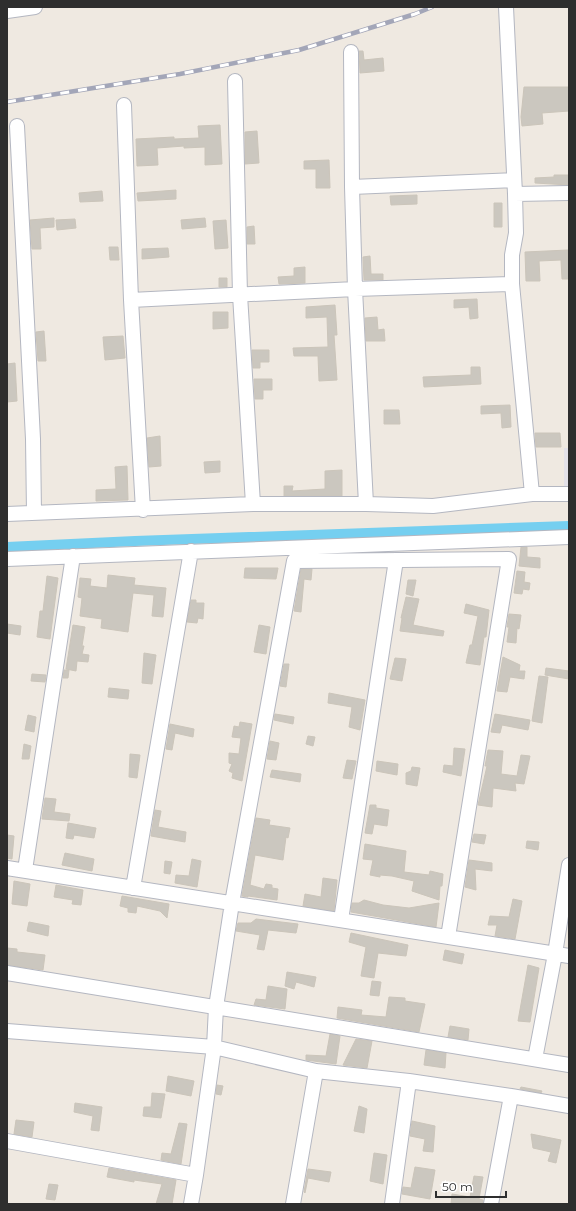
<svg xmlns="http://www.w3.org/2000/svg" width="576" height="1211" font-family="Montserrat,sans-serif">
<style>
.industrial{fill:#e3e1e8}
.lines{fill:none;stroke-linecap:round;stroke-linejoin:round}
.canal{stroke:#75cff0;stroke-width:10}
.building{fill:#cbc7bf;stroke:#cbc5ba}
.minor-casing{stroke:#b4b7c1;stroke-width:16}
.minor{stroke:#fff;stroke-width:14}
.rail-casing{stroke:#a3a6b8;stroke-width:4.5}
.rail{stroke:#fff;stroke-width:3;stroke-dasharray:9;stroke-linecap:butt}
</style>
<rect width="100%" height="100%" fill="#efe9e1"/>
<path class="industrial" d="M564,448H569V487L564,488Z"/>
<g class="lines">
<path class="canal" d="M7,547L135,541L569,526"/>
</g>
<path class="building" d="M359,51H363L364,60L383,58L384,71L360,73Z
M524,87H569V111L542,113L543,124L522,126L521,117Z
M220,125L222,164L205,165V147L184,148V146L157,148L158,165L137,166L136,139L174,137V139L199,138L198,126Z
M257,131L259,163L245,164V132Z
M329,160L330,188H316V169H304V161Z
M554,175H569V185L535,183V178L554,177Z
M176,190V199L138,201L137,193Z
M102,191L103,201L80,202L79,193Z
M417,195V204L391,205L390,196Z
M494,203H502V227H494Z
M54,218V227L40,228L41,249H32L30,220Z
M205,218L206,227L182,229L181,220Z
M75,219L76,228L57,230L56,220Z
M226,220L228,248L215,249L213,221Z
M254,226L255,244H247V227Z
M109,247H118L119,260H110Z
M168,248L169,257L142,259V249Z
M568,250L569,279H562L561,260L539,261L540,281H526L525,252Z
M370,256L371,274H383V280H364L363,257Z
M305,267V283L279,284L278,277L294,276V268Z
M219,278H227V287H219Z
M477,299L478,318L470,319L469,307L454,308V300Z
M335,305L337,335H334L337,380L319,381L318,356H294L293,348L328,347L327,317L306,318V307Z
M213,312H228V328L213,329Z
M377,317L378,330L384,329L385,341H366L365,318Z
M44,331L46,361H38L36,332Z
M123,336L125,358L105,360L103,337Z
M252,350H269V362H260V368H253Z
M15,363L17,401L7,402V364Z
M471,367H480L481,384L424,387L423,377L471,375Z
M254,379H272V390H263V399H255Z
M510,405L511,427L502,428L501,413L481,414V406Z
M384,410H399L400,424H384Z
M535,433H560L561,447H536Z
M160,436L161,466L149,467L147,438Z
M220,461V472L205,473L204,462Z
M127,466L128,500L96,501V490L116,489L115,467Z
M342,470V496H284V486H293L292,491L325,489V471Z
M521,547H527V557L540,558V568L519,566Z
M245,568H278L276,579L244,578Z
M301,569H312L311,580L304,579L301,612L294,611Z
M517,571L525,572L524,582L530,583L529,590L523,589L522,594L514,593Z
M108,575L135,578L134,585L166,588L163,617L152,616L154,595L133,593L128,632L101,628L102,619L80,616L82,598L78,597L80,578L91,579L90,586L107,588Z
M47,576L58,578L50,639L37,637L40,611H43Z
M408,580H416L413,596L406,594Z
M406,597L419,599L413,625L444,631L443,636L400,631L402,618H401Z
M191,600H196V603H204L203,619L198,618L197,623L187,622Z
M466,604L489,610L486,637H484L480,665L466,663L470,645H472L478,616L464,613Z
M509,614L521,615L519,629L517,628L516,643L507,642L509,627H507Z
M7,624L21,626L20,635L7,633Z
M73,625L85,627L82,646H84L82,654L89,655L88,662L77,661L76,671L66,669Z
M259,625L270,627L266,654L254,652Z
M144,653L156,655L152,684L142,683Z
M503,657L520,665L519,671H525L524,679L510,677L507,692L497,691Z
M395,658L406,659L402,681L390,679Z
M284,664H289L286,687L280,686Z
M546,668L569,671V679L545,675Z
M64,670H69L68,678H63Z
M32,674L46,675L45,682L31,681Z
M539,676L548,677L542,723L532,721Z
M109,688L129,690L128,699L108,697Z
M329,693L365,700L360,730L349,727L352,707L328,703Z
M275,714L294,717L293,724L274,720Z
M495,714L530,720L528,730L502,725L500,733L491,732Z
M28,715L36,717L34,732L25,730Z
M240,722L252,724L242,781L232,778L233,773L229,771L232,764L229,763V753L239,754L241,738L232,737L234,726L239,727Z
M170,724L194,729L193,737L175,733L172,750L166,749Z
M308,736L315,737L313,746L306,744Z
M270,741L279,743L276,760L267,759Z
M24,744L31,746L29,759H22Z
M454,748L465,749L461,776L443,772L444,765L453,766Z
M488,750L503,751L501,774L517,776L521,755L530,756L524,784L515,783L516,791L493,788L492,807L478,805L487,766H485Z
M130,754L140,755L137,778L129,777Z
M347,760L356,761L352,779L343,778Z
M377,761L398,764L397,775L376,771Z
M412,767L420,768L417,786L406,784V773L411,771Z
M272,770L301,774L300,782L270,777Z
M45,798L56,799L54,812L70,814L69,821L42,819Z
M370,805H376V808L389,810L387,826L374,824L372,834L365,833Z
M155,810L161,811L158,827L186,832L185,842L151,836Z
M256,818L270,820L269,825L290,828L288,838L286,837L283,860L255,855L250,885L264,889L266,884L272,885V888L278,889L277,900L248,896V897L242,896Z
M68,823L96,828L94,838L74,835L73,839L66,838Z
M474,834L486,835L484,844L472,842Z
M7,835L14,836L12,859L7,858Z
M527,841L539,842L538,850L526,848Z
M365,844L406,851L404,872L429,875L430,871L443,874L442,886H440L439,900L412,891L414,881L392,876L380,875V877L370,875L373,860L363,859Z
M65,853L94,859L92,871L62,865Z
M192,859L201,861L197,887L175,883L176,875L189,876Z
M469,860L492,863V871L475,869L476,890L465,887Z
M165,861L172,862L170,874L164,873Z
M323,878L337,880L334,911L303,906L305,894L321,897Z
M14,881L30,884L27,906L12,904Z
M56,885L83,890L81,905L72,904L73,900L54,897Z
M122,896L169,904L167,918L160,911L137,906L136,913L128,912V908L120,906Z
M513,899L522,901L515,939L495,936L497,925H488L490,916L509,917Z
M364,900L383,905L409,908L439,903L436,927L351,912L352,903H359Z
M256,919L298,924L296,933L268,930L264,950L257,949L260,935L236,931L238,923H251Z
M29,922L49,926L48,936L27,931Z
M351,933L408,945L406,956L378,953L374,978L361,976L366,947L349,942Z
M7,948L17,949V952L45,955L43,970L7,965Z
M445,950L464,954L462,964L443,960Z
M528,965L539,968L530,1022L518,1021Z
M287,972L316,977L314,987L296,982L294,989L285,986Z
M372,981L381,982L379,996L370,995Z
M268,986L287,989L285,1009L254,1005L256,999L266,1000Z
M389,997L405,998V1001L425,1004L419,1032L337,1018L338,1007L362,1010L361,1015L386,1017Z
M450,1026L469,1029L468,1040L448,1037Z
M330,1034L340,1036L336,1064L306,1060V1055L326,1056Z
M356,1039L372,1041L367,1068L343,1065Z
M426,1050L446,1053L445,1068L424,1065Z
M168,1076L194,1081L191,1096L166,1091Z
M217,1085L223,1086L221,1095L216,1094Z
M521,1087L542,1091L541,1093L520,1089Z
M152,1093L165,1094L161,1118L143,1116L144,1107H151Z
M75,1103L102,1107L99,1131L91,1130L93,1116L74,1112Z
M359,1106L367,1109L364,1133L354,1131Z
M16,1120L34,1122L32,1137L14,1134Z
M412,1121L435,1126L433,1152L423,1151L425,1139L410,1136Z
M179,1123L187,1124L181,1164L161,1160L162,1153L171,1154Z
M531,1134L561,1140L556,1163L548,1161L551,1152L533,1148Z
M374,1153L387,1155L383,1184L370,1181Z
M415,1167L435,1170L430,1199L402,1194L403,1187L411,1188Z
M109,1168L176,1180L172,1204H156L162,1184L134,1180V1182L107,1177Z
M308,1169L331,1172L329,1182L308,1178L305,1193L304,1192Z
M474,1176L483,1177L479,1199L483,1200V1204H451L452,1194L470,1197Z
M49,1184L58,1185L55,1200L46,1199Z"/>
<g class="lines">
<g class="minor-casing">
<path id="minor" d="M506,7L515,194L516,233L512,255V284L532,494
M7,11L35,7
M351,52L352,187L355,289L366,504
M235,81L240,295L253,504
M124,105L131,300L143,510
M17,126L33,439L34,513
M352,187L514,180
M515,194L569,193
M131,300L355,289L512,284
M7,514L253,504H366L433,506L532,494H569
M7,559L569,537
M7,868L569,956
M25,870L73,556
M133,888L191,551
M341,920L396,560
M7,973L569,1065
M7,1031L214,1047L316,1071L409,1081L511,1096L569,1106
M535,1059L555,954L569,865
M7,1141L196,1175
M191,1204L196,1175L214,1047L216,1007L232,903L294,561L509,559L448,937
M293,1204L316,1071
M392,1204L409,1081
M491,1204L511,1096"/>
</g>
<use href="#minor" class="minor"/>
<g class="rail-casing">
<path id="rail" d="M7,102L180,74L299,50L415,14L432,7"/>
</g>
<use href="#rail" class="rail"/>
</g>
<rect width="576" height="1211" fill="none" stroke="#2e2e2e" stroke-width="16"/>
<path d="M436 1191v6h70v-6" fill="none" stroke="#2e2e2e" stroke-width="2"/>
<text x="442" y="1191" font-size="12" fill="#2e2e2e" stroke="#ffffff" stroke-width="3" paint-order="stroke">50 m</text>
</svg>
